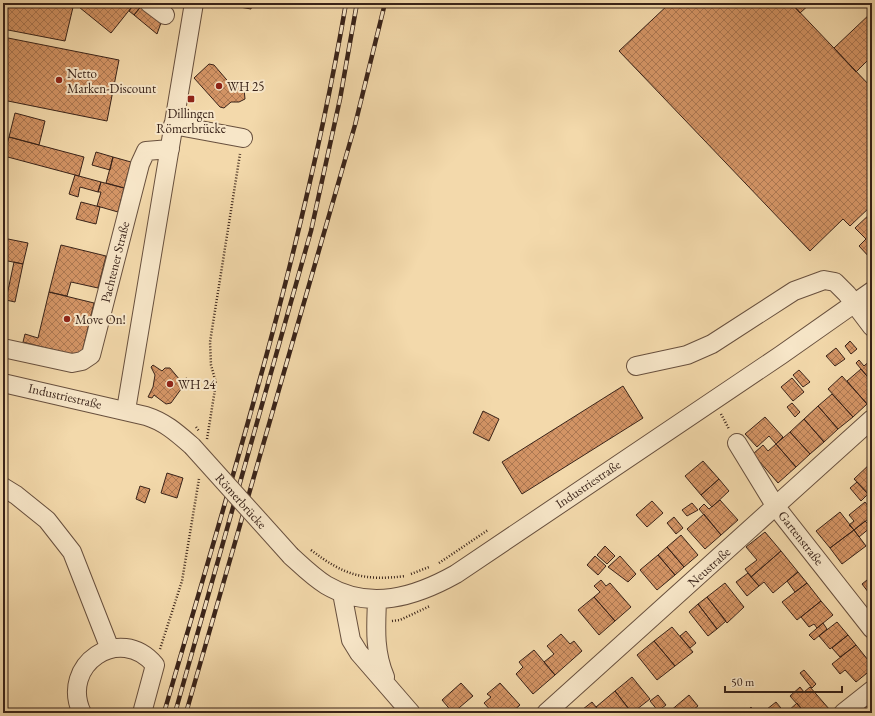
<svg xmlns="http://www.w3.org/2000/svg" width="875" height="716" font-family="'EB Garamond',serif">
<style>
.building{fill:url(#building-cross-hatch);stroke:#392319}
.lines{fill:none;stroke-linecap:round;stroke-linejoin:round}
.minor-casing{stroke:#68503e;stroke-width:20}
.path{stroke:#392319;stroke-width:2.5;stroke-dasharray:1 2;stroke-linecap:butt}
.minor{stroke:#f7e6c8;stroke-width:18}
.rail-casing{stroke:#392319;stroke-width:4.5}
.rail{stroke:#f7e6c8;stroke-width:3;stroke-dasharray:9;stroke-linecap:butt}
.minor-bridge-casing{stroke:#68503e;stroke-width:20;stroke-linecap:butt}
.path-bridge{stroke:#392319;stroke-width:2.5;stroke-dasharray:1 2;stroke-linecap:butt}
.minor-bridge{stroke:#f7e6c8;stroke-width:18}
.poi-dot{fill:#8f2418;stroke:#f7e6c8;stroke-width:1.5}
.labels{text-anchor:middle;dominant-baseline:central;stroke-width:4;stroke-linejoin:round;paint-order:stroke}
.poi-label{font-size:13px;fill:#392319;stroke:#f7e6c8;text-anchor:start}
.street-label{font-size:13px;fill:#392319;stroke:#f7e6c8}
</style>
<defs>
<pattern id="building-cross-hatch" width="8" height="8" patternUnits="userSpaceOnUse"><rect width="8" height="8" fill="#d39465"/><path d="M0 0l8 8M0 8l8-8" fill="none" stroke="#ac7852"/></pattern>
</defs>
<rect width="100%" height="100%" fill="#f3d9ab"/>
<filter id="stains"><feTurbulence type="fractalNoise" baseFrequency=".005" numOctaves="4"/><feColorMatrix values="0 0 0 0 .2 0 0 0 0 .09 0 0 0 0 .02 0 0 0 .5 -.17"/></filter>
<radialGradient id="worn" r=".72"><stop offset=".6" stop-color="#630" stop-opacity="0"/><stop offset="1" stop-color="#630" stop-opacity=".3"/></radialGradient>
<path class="building" d="M3,3H74L65,41L3,29Z
M74,3H135L111,33Z
M135,3L142,5L134,15L129,11Z
M217,3H252L251,9Z
M670,3H791L872,88V205L850,226L843,219L810,251L619,51Z
M791,3H811L800,13Z
M142,5L162,20L157,34L134,15Z
M872,12V56L856,72L834,48Z
M3,37L119,60L107,121L3,100Z
M872,63V73L867,68Z
M209,64L214,65L232,86H240L244,89L245,99L239,102H231L224,108L220,107L194,78Z
M15,113L45,121L39,145L9,137Z
M9,137L84,157L79,176L4,156Z
M96,152L113,157L110,170L92,165Z
M113,157L131,162L124,188L106,183Z
M75,175L101,182L98,192L80,187L78,197L69,194Z
M101,182L124,188L118,212L97,206L101,192H98Z
M81,202L100,207L96,224L76,219Z
M872,212V258L871,259L859,246L866,239L855,228Z
M3,238L28,243L23,264L3,260Z
M61,245L106,256L98,288L71,282L67,296L49,292Z
M14,262L23,264L15,302L6,300Z
M49,292L94,303L81,357L23,342L25,334L38,338Z
M850,341L857,349L851,354L845,346Z
M836,348L845,359L835,366L826,356Z
M872,359V382L856,363L859,360L864,366Z
M153,365L162,371L165,368H170L180,380L187,378L188,383L184,385L171,403L166,404L154,395L152,398L148,397L153,387L155,375L151,367Z
M861,369L872,382V399L867,404L847,381Z
M799,370L810,382L803,387L793,375Z
M842,376L867,404L853,417L828,389Z
M792,378L804,392L793,401L781,387Z
M623,386L643,418L522,494L502,462Z
M832,394L853,417L838,429L818,406Z
M792,403L800,412L795,417L787,407Z
M818,406L838,429L824,442L804,419Z
M483,411L499,419L489,441L473,433Z
M765,417L783,437L776,444L769,436L757,447L745,434Z
M804,419L824,442L810,454L790,432Z
M790,432L810,454L796,467L776,444Z
M776,444L796,467L778,483L753,454L763,445L768,451Z
M703,461L719,479L701,495L685,476Z
M872,462V498L854,479Z
M167,473L183,478L177,498L161,493Z
M719,479L729,491L712,507L701,495Z
M857,482L868,494L861,501L850,488Z
M140,486L150,489L145,503L136,499Z
M720,500L738,520L721,535L699,509L704,504L709,509Z
M652,501L663,513L647,527L636,515Z
M865,502L872,511V516L854,530L849,525L854,521L849,515Z
M692,503L698,510L687,516L682,510Z
M840,512L854,530L830,548L816,531Z
M704,514L721,535L705,549L687,529Z
M674,517L683,528L676,534L667,523Z
M865,521L871,527L859,537L854,530Z
M854,530L866,546L842,564L830,548Z
M765,532L781,551L751,577L745,569L757,560L746,547Z
M681,535L698,555L684,567L667,547Z
M605,546L615,556L607,564L597,555Z
M667,547L684,567L675,575L658,555Z
M781,551L798,572L773,593L764,582L759,586L751,577Z
M658,555L675,575L657,590L640,570Z
M595,556L606,566L598,575L587,565Z
M620,556L636,574L628,582L608,567Z
M798,572L807,583L795,592L787,581Z
M748,573L759,586L747,596L736,582Z
M872,576V597L862,584Z
M601,580L606,586L610,583L631,607L615,621L594,597L600,592L594,586Z
M725,583L744,607L727,623L707,597Z
M807,583L821,601L797,620L782,602Z
M594,597L615,621L599,635L578,610Z
M707,597L726,621L717,629L698,604Z
M821,601L833,615L817,628L814,624L809,627L801,617Z
M698,604L717,629L708,636L689,612Z
M837,622L848,635L830,649L819,636Z
M823,623L827,629L814,640L809,635Z
M672,627L693,652L675,666L654,641Z
M686,631L696,643L690,648L680,636Z
M561,634L570,644L574,641L582,651L555,675L544,662L554,654L547,646Z
M848,635L856,645L840,657L832,648Z
M654,641L675,666L657,680L637,655Z
M856,645L872,665V669L856,682L845,670L840,674L832,664Z
M534,650L555,675L533,694L516,674L523,667L519,662Z
M804,670L816,684L812,688L800,673Z
M632,677L650,699L632,713L615,691Z
M461,683L473,696L453,713L442,700Z
M500,683L520,705L511,713H493L484,703L491,697L487,694Z
M800,687L804,692L810,687L830,710L826,713H805L790,696Z
M615,691L632,713H633H601L596,707Z
M658,695L666,705L658,711L650,701Z
M689,695L698,706L689,713H670L669,712Z
M592,702L601,713H578Z
M776,702L785,713H762Z
M797,703L805,713H788L787,712Z
M751,707L756,713H747L746,712Z"/>
<g class="lines">
<g class="minor-casing">
<path id="minor" d="M149,3L165,15
M173,125L243,138
M3,348L72,363L82,361L91,355L140,164L146,151L170,149
M636,366L687,355L712,344L794,291L824,280L835,282L847,294L872,327
M3,383L146,416C165,422 177,433 192,446
M126,410L194,3
M737,443L776,507L872,629
M3,487L16,495L47,520L72,552L110,649
M291,556C302,566 313,577 326,585C370,611 415,597 456,574L781,355L872,291
M342,593L351,640L359,653L411,713
M377,600C376,627 374,651 385,677
M82,713C59,665 120,623 155,665L142,713
M546,713L872,419
M843,713L872,690"/>
</g>
<path class="path" d="M721,414L729,429
M207,439L216,383L211,365L210,342L240,154
M311,550C345,576 364,581 406,576
M439,563L488,530
M411,574L429,567
M392,621L400,620L430,606
M160,649L182,581L199,479"/>
<use href="#minor" class="minor"/>
<g class="rail-casing">
<path id="rail" d="M164,713C232,478 305,244 346,3
M175,713L311,231L340,99L357,3
M186,713L355,125L385,3"/>
</g>
<use href="#rail" class="rail"/>
<g class="minor-bridge-casing">
<path id="minor-bridge" d="M192,446L291,556"/>
</g>
<path class="path-bridge" d="M196,427L199,431"/>
<use href="#minor-bridge" class="minor-bridge"/>
</g>
<g class="poi-dot">
<circle cx="59" cy="80" r="4"/>
<circle cx="219" cy="86" r="4"/>
<rect x="187" y="95" width="8" height="8" rx="2"/>
<circle cx="67" cy="319" r="4"/>
<circle cx="170" cy="384" r="4"/>
</g>
<g class="labels">
<g class="poi-label">
<text x="67" y="73">Netto<tspan x="67" dy="15">Marken-Discount</tspan></text>
<text x="227" y="86">WH 25</text>
<text x="191" y="113" text-anchor="middle">Dillingen<tspan x="191" dy="15">Römerbrücke</tspan></text>
<text x="75" y="319">Move On!</text>
<text x="178" y="384">WH 24</text>
</g>
<g class="street-label">
<text transform="translate(115 262) rotate(-76)">Pachtener Straße</text>
<text transform="translate(65 396) rotate(13)">Industriestraße</text>
<text transform="translate(588 484) rotate(-34)">Industriestraße</text>
<text transform="translate(241 501) rotate(48)">Römerbrücke</text>
<text transform="translate(801 538) rotate(52)">Gartenstraße</text>
<text transform="translate(709 567) rotate(-42)">Neustraße</text>
</g>
</g>
<rect width="875" height="716" fill="none" stroke="#f3d9ab" stroke-width="16"/>
<rect x="4" y="4" width="867" height="708" fill="none" stroke="#392319" stroke-width="2"/>
<rect x="8" y="8" width="859" height="700" fill="none" stroke="#392319"/>
<path d="M725 686v6h117v-6" fill="none" stroke="#392319" stroke-width="2"/>
<text x="731" y="686" font-size="12" fill="#392319" stroke="#f7e6c8" stroke-width="3" paint-order="stroke">50 m</text>
<rect width="100%" height="100%" filter="url(#stains)"/>
<rect width="100%" height="100%" fill="url(#worn)"/>
</svg>
